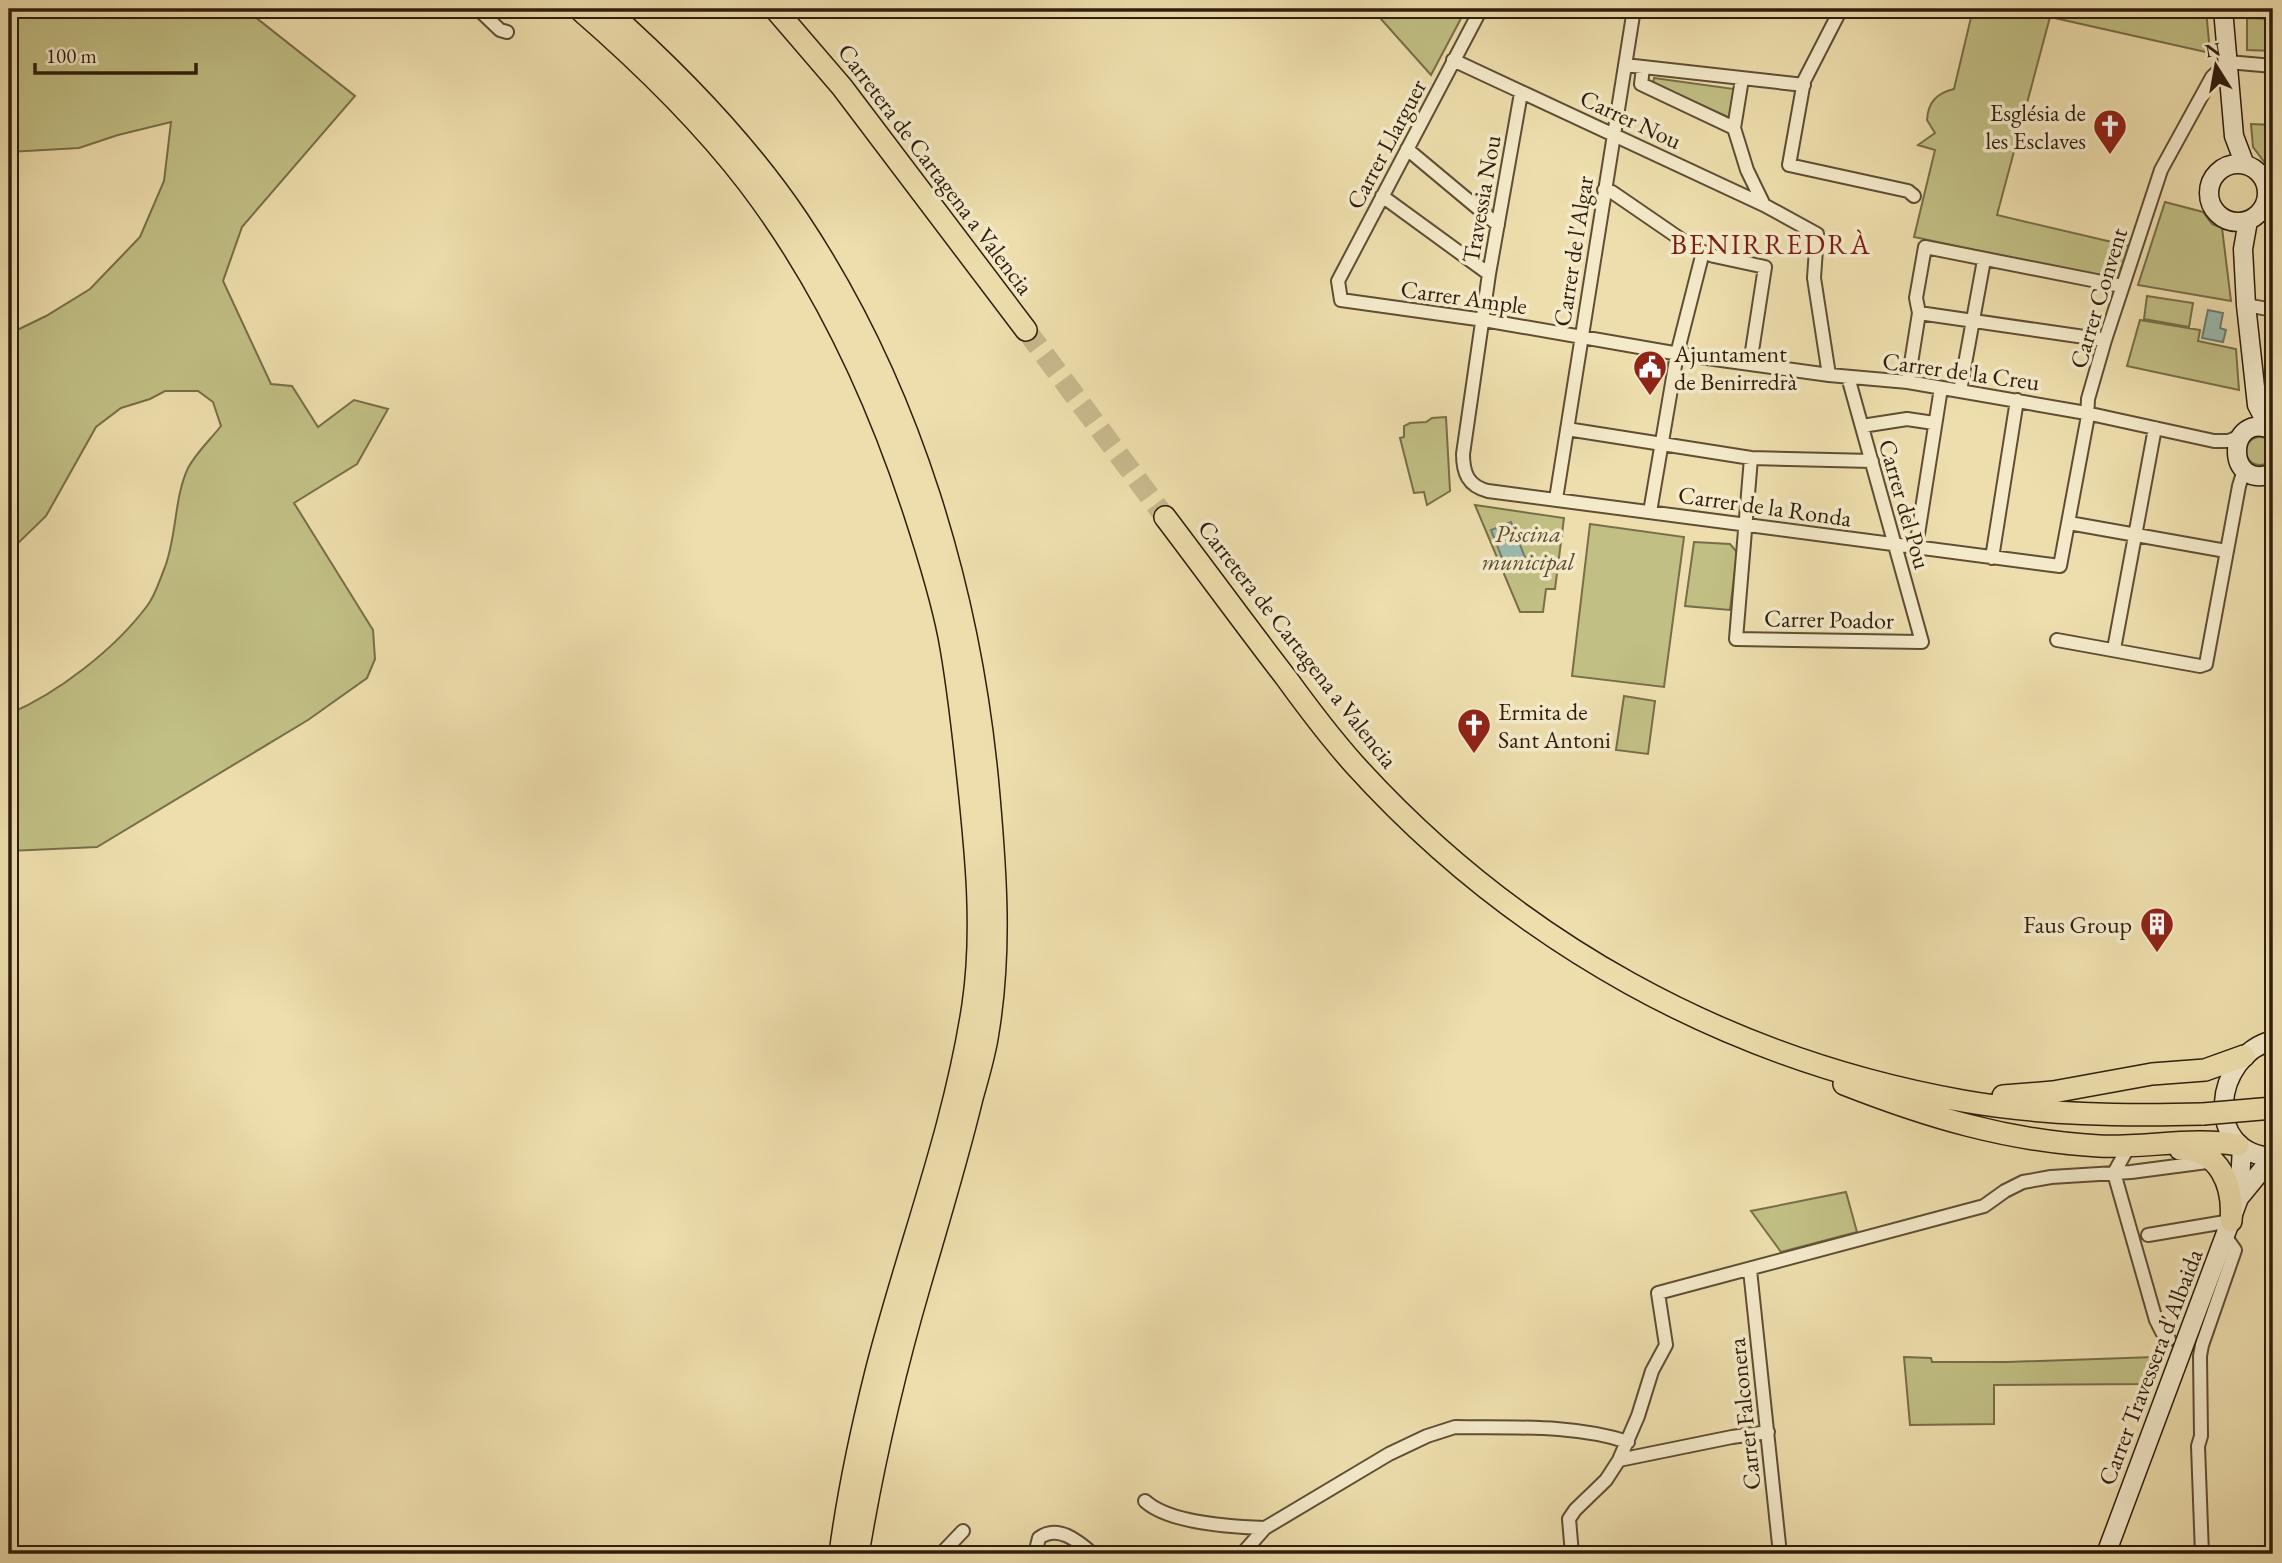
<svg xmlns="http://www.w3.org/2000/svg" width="2282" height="1563" font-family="'EB Garamond',serif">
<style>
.green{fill:#c1bf84;stroke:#786e48;stroke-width:2}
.water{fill:#9abbaf;stroke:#6f7c6e;stroke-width:2}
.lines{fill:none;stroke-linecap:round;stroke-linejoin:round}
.highway-tunnel{stroke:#c8b88d;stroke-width:21;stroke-dasharray:21 10;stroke-linecap:butt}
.street-casing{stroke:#5f4e34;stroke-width:16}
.secondary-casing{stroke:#2f1e0c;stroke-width:21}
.highway-casing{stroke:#2f1e0c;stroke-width:24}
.street{stroke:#f4eaca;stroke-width:12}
.secondary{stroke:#f4eaca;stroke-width:18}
.highway{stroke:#eedead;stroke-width:21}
.highway-bridge-casing{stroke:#2f1e0c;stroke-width:24;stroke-linecap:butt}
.highway-bridge{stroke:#eedead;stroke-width:21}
.labels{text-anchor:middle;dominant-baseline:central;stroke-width:7;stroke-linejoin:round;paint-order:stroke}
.poi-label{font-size:24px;fill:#2f1e0c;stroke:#f4eaca;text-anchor:end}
.street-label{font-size:24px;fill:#2f1e0c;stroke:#f4eaca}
.park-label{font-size:24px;font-style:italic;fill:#5b4e30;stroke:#f4eaca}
.quarter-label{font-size:28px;letter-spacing:2px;fill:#7a1f14;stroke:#f4eaca}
</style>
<rect width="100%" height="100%" fill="#eedead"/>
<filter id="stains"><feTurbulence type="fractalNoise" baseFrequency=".00286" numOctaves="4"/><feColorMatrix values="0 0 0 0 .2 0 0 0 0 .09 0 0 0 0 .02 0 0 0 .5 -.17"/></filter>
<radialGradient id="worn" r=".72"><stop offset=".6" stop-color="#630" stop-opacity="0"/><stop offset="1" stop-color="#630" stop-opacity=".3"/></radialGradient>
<path class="green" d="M9,9H245L355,96L242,227L223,281L271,384L292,386L318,427L354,400L388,409L357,464L294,503L373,630L375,659L367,678L308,720L97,847L9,851V714C58,693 115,649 147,606C155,596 160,579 165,567C177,535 174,498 188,468C196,453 210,440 221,426L213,402L198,391H165L150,399L121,408L96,427L46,516L9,552V334L46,316L90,289L140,237L164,181L171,122L118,135L79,148L9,152Z
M1372,9H1466L1431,75Z
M1973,9H2206L2210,53L2050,17L1997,215L2129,246L2117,280L1914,237L1935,150L1918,145L1935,133L1927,120C1928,102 1937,93 1954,89Z
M2247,18L2273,19V51L2247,50Z
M1654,78L1734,89L1730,118L1653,83Z
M2251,124L2273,125V145H2265V163L2253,147Z
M2165,202L2203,212L2212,224L2222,228L2231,301L2138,285Z
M2147,296L2193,303L2189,327L2144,319Z
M2140,320L2200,330L2198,341L2236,349L2239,390L2127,366Z
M1446,417L1450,491L1427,505L1424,492L1414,493L1400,438L1404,437V426L1410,423L1426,422L1432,418Z
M2246 451a14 14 0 1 1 28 0a14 14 0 1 1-28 0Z
M1475,505L1564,518L1555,589H1546L1543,612H1520Z
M1590,524L1684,537L1664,687L1572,676Z
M1694,542L1730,544L1737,552L1730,610L1685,606Z
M1624,696L1655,701L1648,754L1616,750Z
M1846,1192L1857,1232L1781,1252L1751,1211Z
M1904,1357L1931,1358L1932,1362H2007L2154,1357L2146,1384L1994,1385V1424L1910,1425Z"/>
<path class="water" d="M2208,310L2223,313L2220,328L2226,330L2223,342L2202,338Z
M1511,522L1526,560L1506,568L1491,530Z"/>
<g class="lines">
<path class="highway-tunnel" d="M1026,330L1165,517"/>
<g class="street-casing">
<path id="street" d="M478,9L500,30L507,32
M1481,9L1338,281L1341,300L1484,320L1685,355L1829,375L1908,382L2086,413L2214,441H2229L2242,435
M1841,9L1804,81L1789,165L1908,191L1914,196
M1453,60L1764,205L1817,234L1814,278L1829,375
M1625,65L1804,85
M1643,68L1641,84L1734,128L1742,79
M1521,93L1489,274L1463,454C1463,473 1468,486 1488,491L2060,566L2087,421L2088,399L2105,340L2161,170L2212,77L2228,62L2273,66
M1734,128L1747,170L1764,205
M1407,149L1498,225
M1604,190L1612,192L1695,249L1714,256L1765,267L1750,364
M1382,196L1489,274
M2246,305L2273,310
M1919,313L2105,340
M1908,382L1919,313L1916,298L1925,247L2122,286
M1960,391L1984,260
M1862,426L1907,419L1934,423
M1567,429L1751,458L1872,461
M1751,458L1736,639L1922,642L1848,377
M1556,499L1634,9
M1650,512L1677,354L1703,252
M2069,523L2226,551
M1916,547L1941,388
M1992,558L2017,400
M2057,640L2200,666L2206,664L2239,486L2244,470
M2114,649L2155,428
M2114,1173L2156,1320L2162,1332L2169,1339
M2114,1173L2129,1146
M2148,1235L2231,1221
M1750,1270L1780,1554
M1619,1460L1732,1437L1768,1432
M1145,1501C1169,1523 1232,1527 1265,1528L1242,1554
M1265,1528L1389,1454L1427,1436L1455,1427C1512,1428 1574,1424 1628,1442
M941,1554L963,1531
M1035,1554L1039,1538C1058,1524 1078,1541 1093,1554
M1572,1554L1569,1519L1575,1510L1606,1480L1619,1460L1638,1416L1652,1371L1666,1345L1658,1293L1984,1206L2005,1191L2023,1182L2051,1177L2131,1172L2207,1162
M2202,1554L2198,1446L2201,1436L2200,1356L2202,1345L2235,1250L2225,1236"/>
</g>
<g class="secondary-casing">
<path id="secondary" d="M2223,9L2234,136L2245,165
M2209 193a29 29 0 1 1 58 0a29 29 0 1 1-58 0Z
M2248,221L2243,249L2246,305L2257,405L2269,428
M2273,430C2225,409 2225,493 2273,473
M2273,1040C2213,1056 2202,1154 2273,1157
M2239,1198L2266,1165L2273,1160
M2106,1554L2239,1198L2242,1148"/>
</g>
<g class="highway-casing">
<path id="highway" d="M579,9C640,62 700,120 749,184C824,283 877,397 915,514C928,554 941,595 949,636C958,683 963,731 968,778C976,853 984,930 973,1005C954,1131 907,1250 876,1372C861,1432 848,1493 840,1554
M606,9C677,72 745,141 798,220C911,389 972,596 989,797C996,876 1001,953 988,1032C985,1054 978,1076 972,1098C957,1160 938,1222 920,1284C894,1373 873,1463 858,1554
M775,9L842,87L1026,330
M1165,517C1206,571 1246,626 1287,679C1308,708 1330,737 1354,764C1515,942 1726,1059 1963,1101C2042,1115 2123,1116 2203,1114
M1844,1084C1928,1117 2008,1141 2099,1146C2144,1148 2195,1137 2238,1145
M2003,1096L2053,1092L2152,1074L2205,1070L2244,1056
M2180,1149C2220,1149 2234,1186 2231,1221"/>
</g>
<use href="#street" class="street"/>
<use href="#secondary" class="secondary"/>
<use href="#highway" class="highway"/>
<g class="highway-bridge-casing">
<path id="highway-bridge" d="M2203,1114L2273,1108"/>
</g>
<use href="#highway-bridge" class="highway-bridge"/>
</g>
<defs>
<g id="church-pin" transform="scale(1.75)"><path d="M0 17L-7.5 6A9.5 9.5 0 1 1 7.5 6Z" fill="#8f2418" stroke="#f4eaca"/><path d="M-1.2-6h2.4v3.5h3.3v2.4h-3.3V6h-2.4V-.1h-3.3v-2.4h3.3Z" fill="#fff"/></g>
<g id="civic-pin" transform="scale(1.75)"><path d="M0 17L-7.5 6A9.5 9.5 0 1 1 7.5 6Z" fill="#8f2418" stroke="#f4eaca"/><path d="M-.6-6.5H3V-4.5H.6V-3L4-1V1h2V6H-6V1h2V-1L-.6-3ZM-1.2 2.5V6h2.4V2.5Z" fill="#fff"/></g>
<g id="building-pin" transform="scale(1.75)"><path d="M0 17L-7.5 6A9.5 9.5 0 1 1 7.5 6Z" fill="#8f2418" stroke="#f4eaca"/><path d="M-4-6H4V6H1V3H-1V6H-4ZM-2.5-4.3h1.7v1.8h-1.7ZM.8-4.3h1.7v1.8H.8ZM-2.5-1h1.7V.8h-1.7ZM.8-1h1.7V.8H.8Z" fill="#fff"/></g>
</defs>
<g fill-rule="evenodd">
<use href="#church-pin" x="2110" y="126"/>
<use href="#civic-pin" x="1650" y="367"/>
<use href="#church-pin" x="1474" y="725"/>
<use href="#building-pin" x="2157" y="924"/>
</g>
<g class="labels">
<g class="poi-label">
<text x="2086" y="112">Església de<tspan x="2086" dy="28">les Esclaves</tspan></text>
<text x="1674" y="353" text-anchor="start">Ajuntament<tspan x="1674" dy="28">de Benirredrà</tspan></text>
<text x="1498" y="711" text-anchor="start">Ermita de<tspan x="1498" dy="28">Sant Antoni</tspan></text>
<text x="2132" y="924">Faus Group</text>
</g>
<g class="street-label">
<text transform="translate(1631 119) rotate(25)">Carrer Nou</text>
<text transform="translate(1386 144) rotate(-62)">Carrer Llarguer</text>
<text transform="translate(936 169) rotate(53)">Carretera de Cartagena a Valencia</text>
<text transform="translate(1481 199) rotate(-80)">Travessia Nou</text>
<text transform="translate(1573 251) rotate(-81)">Carrer de l'Algar</text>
<text transform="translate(1464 297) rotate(8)">Carrer Ample</text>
<text transform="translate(2098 298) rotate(-73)">Carrer Convent</text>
<text transform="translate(1961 371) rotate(8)">Carrer de la Creu</text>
<text transform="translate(1905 504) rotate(74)">Carrer del Pou</text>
<text transform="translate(1765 506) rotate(8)">Carrer de la Ronda</text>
<text transform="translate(1829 619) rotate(1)">Carrer Poador</text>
<text transform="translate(1298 644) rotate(52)">Carretera de Cartagena a Valencia</text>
<text transform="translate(2150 1367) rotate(-69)">Carrer Travessera d'Albaida</text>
<text transform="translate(1744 1414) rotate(-96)">Carrer Falconera</text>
</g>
<g class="park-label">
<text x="1528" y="533">Piscina<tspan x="1528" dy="28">municipal</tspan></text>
</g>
<g class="quarter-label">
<text x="1771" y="244">BENIRREDRÀ</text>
</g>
</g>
<rect width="2282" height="1563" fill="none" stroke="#eedead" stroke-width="35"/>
<rect x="10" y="10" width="2261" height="1542" fill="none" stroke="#2f1e0c" stroke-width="3.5"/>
<rect x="18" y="18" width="2247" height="1528" fill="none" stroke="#2f1e0c" stroke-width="2"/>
<g transform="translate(2216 66) rotate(349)" stroke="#f4eaca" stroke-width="5" paint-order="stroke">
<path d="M0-5L12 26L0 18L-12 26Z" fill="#2f1e0c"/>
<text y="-10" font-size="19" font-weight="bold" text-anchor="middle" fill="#2f1e0c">N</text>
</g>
<path d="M35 63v10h161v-10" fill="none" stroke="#2f1e0c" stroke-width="3.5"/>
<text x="46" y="63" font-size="21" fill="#2f1e0c" stroke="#f4eaca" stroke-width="5" paint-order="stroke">100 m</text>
<rect width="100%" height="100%" filter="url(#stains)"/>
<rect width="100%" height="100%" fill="url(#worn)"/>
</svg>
